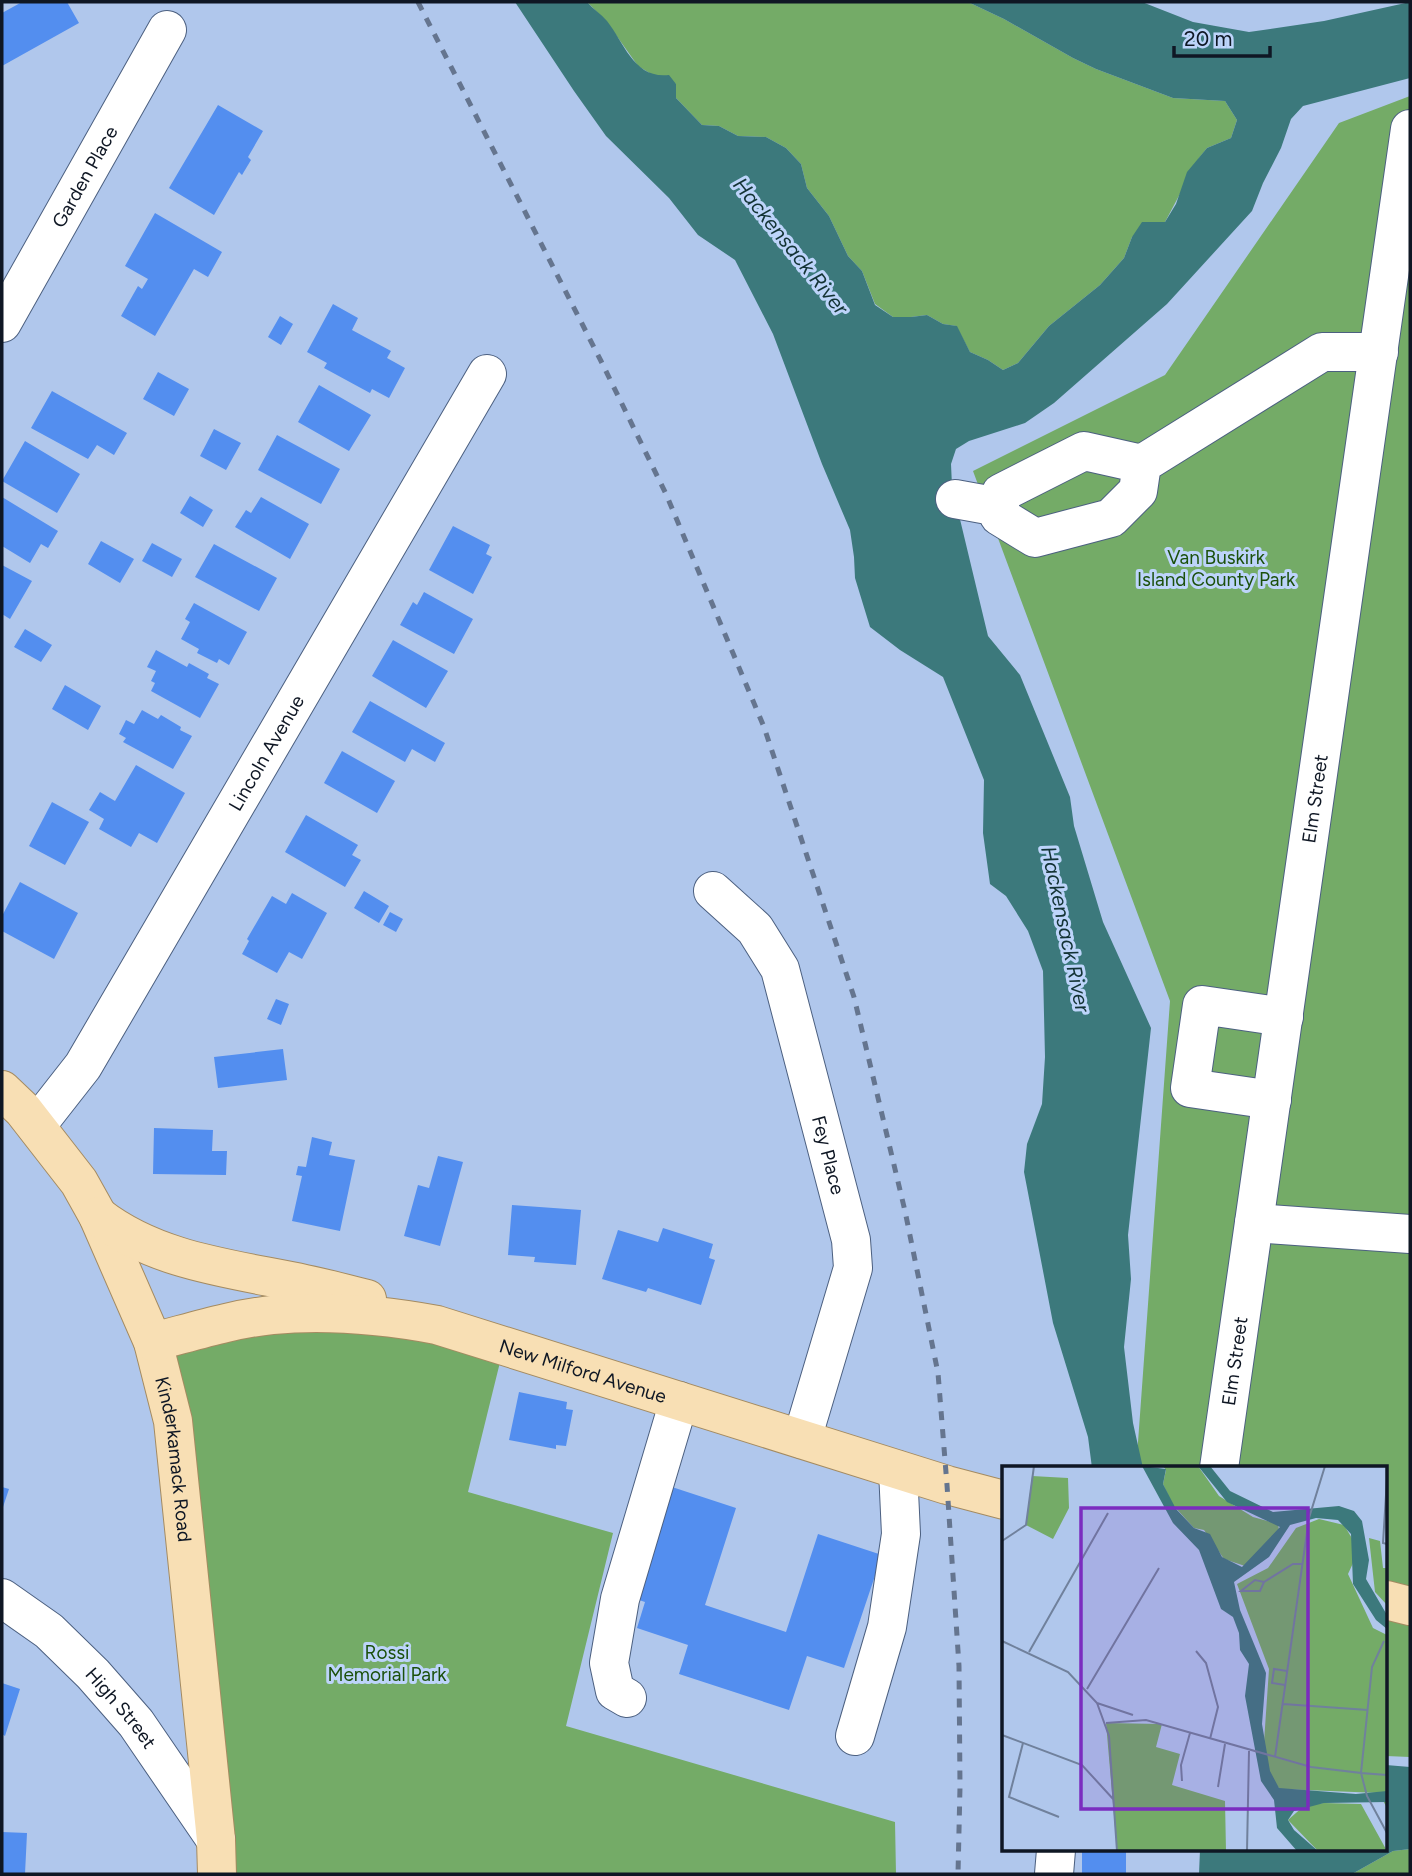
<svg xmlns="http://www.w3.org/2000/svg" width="1412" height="1876" font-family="Figtree,sans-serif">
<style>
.green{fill:#74ab67}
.water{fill:#3c797c}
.building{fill:#538eef}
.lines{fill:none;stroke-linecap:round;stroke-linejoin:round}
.minor-casing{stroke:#4c6080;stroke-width:40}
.major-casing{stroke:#a48b61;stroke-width:40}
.minor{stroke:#fff;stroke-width:38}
.major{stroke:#f8dfb4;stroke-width:38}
.rail{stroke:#65758f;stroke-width:5;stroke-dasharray:9 9;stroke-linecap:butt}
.labels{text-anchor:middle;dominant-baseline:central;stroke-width:6;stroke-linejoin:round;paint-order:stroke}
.street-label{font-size:19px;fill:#0f1724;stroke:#bdd4fa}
.park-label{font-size:19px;fill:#1b500b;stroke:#bdd4fa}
.water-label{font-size:21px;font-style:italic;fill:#133335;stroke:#bdd4fa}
.inset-road{fill:none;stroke:#70819c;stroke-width:2}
.view{fill:#7b2cbf;fill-opacity:0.15;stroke:#7b2cbf;stroke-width:3.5}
.inset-edge{fill:none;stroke:#0f1724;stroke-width:3.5}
</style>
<rect width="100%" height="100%" fill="#b0c7ec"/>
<path class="green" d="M587,2H968L1004,19L1073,58L1096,69L1173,98L1225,101L1237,120L1231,138L1207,148L1199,158L1165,222L1132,237L1124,258L1100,285L1049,326L1018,363L1003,370L988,360L970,352L956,326L943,324L927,315L911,317H893L875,304L862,271L848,256L829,216L807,188L801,164L786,148L766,137L738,136L719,126L702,125L676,98V84L656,77L638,66L606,21Z
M1410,96V1757L1386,1756V1468H1139L1137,1456L1170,1001L973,471L1165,375L1339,123Z
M228,1323L504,1346L468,1492L613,1533L566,1726L895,1822L896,1874H217L153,1342Z
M1410,1849V1874H1352L1393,1851Z"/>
<path class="water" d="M515,2H587C593,9 601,14 607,21C625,44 634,79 669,75L676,84V98L702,125L719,126L738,136L766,137L786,148L801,164L807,188L829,216L848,256L862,271L875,305L893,317H911L927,315L943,324L957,326L970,352L988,360L1003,370L1018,363L1049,326L1100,285L1124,258L1132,237L1142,222H1165L1176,204L1187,172L1207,148L1231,138L1237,120L1225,101L1173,98L1096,69L1073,58L1004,19L968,2H1142L1193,22L1249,32L1324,21L1410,2V78L1303,106L1291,119L1281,148L1263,183L1252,211L1167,304L1054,403L1025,423L969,441L956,449L951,464L952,486L988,636L1020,675L1070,797L1074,826L1103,922L1151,1028L1128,1235L1131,1279L1124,1347L1133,1423L1143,1468H1092L1088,1437L1053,1323L1024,1172L1027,1144L1042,1104L1045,1057L1043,971L1028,931L1006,896L990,884L983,833L984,780L943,677L900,650L870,627L855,578L854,557L850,530L822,464L773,334L735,260L698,235L669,198L606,136L574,91Z
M1386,1765L1410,1767V1849L1393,1851L1352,1874H1199L1200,1850H1386Z"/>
<path class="building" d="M22,2H67L79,23L2,66V13Z
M218,105L263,131L248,157L251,160L242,175L239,172L214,215L169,188Z
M155,213L222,252L208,277L194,269L155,336L121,316L138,286L142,289L148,279L125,266Z
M333,304L358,318L352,330L391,351L387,358L405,368L389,398L372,389L370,393L324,368L327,363L307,352Z
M280,316L293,324L281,345L268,337Z
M158,372L189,389L174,416L143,399Z
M319,385L371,415L349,451L298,422Z
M52,391L127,433L114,455L97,445L88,459L31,428Z
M214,429L241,443L226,470L200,456Z
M277,435L340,469L321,504L258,470Z
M25,441L80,474L57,513L2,481Z
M190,496L213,510L203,527L180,513Z
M2,497L58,531L48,548L41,544L30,563L2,546Z
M261,497L309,524L290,559L235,527L246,510L251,513Z
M453,526L490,545L486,554L492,557L473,594L429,570Z
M101,541L134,559L120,583L88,564Z
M152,543L182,559L172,577L142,561Z
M214,544L277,578L259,611L195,577Z
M2,565L32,581L10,619L2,614Z
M424,592L473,619L454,654L400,625L413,602L417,605Z
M194,603L247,632L229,665L219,659L217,663L197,653L199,649L181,639L190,622L185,619Z
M25,629L52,645L41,662L14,647Z
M393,640L448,671L426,708L372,676Z
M156,650L187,667L189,663L209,674L207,678L219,684L200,718L151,691L155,683L151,681L156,671L147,667Z
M65,685L101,706L88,730L52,709Z
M370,701L445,743L435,762L412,749L405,762L352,732Z
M142,710L158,719L161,715L181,727L180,730L192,736L173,769L123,742L126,738L119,734L126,720L134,724Z
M342,751L395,781L377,813L324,783Z
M136,765L185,793L157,843L139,833L131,847L99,829L104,819L89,810L100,792L115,801Z
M52,802L89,822L65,865L29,846Z
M306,815L358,845L352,855L361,860L345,887L285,852Z
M20,882L78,913L54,959L2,931V916Z
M364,891L389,906L379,923L354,908Z
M292,893L327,913L302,959L289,952L277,973L242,954L249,941L247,939L272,896L286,904Z
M390,912L403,919L396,932L383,925Z
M276,999L289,1004L281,1025L267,1019Z
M283,1049L287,1080L218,1088L214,1057Z
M154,1128L213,1130L212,1151H227L226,1175L153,1174Z
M312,1137L332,1142L329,1155L355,1160L340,1231L292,1221L302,1176L296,1175L298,1166L306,1167Z
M438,1156L463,1162L440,1246L404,1236L418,1185L429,1188Z
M512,1205L581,1210L576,1265L534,1262L535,1257L508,1255Z
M663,1228L713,1244L709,1258L715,1260L701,1305L648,1288L646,1292L602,1279L618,1230L658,1242Z
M519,1392L567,1402L566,1409L573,1410L566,1446L556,1445V1449L509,1440Z
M2,1487L9,1489L2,1510Z
M672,1487L736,1508L705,1605L786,1632L818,1534L882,1555L844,1668L807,1656L789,1710L679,1674L688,1645L637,1628L645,1602L636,1599Z
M2,1683L20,1689L5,1736L2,1734Z
M2,1832L27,1833L25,1874H2Z
M1082,1850H1126V1874H1082Z"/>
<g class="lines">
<g class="minor-casing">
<g id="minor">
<path id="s1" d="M2,323L167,30"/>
<path d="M1142,464L1138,491L1111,518L1035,538L999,516L1001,493L1084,451L1142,464L1322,352H1379"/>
<path d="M955,499L999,507"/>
<path id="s2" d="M713,891L755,929L780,969L851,1240L853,1268L802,1439"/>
<path d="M1272,1100L1190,1088L1202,1005L1284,1017"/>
<path id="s3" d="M36,1126L83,1066L487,374"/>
<path d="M1254,1223L1410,1234"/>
<path id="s4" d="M1219,1468L1410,129"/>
<path id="s5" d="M2,1598L49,1631L93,1674L136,1723L216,1840"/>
<path d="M627,1698L615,1691L609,1663L620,1599L679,1401"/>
<path d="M855,1736L887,1627L901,1534L898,1470"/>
<path d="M1054,1874L1056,1850"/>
</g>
</g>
<g class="major-casing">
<g id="major">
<path id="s6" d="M2,1090L23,1110L79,1182L98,1216L153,1342L173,1421L216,1840L217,1874"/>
<path d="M98,1216C157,1262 234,1269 305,1284C326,1288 346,1294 367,1299"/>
<path id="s7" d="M153,1342C192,1332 232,1319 272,1315C327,1310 383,1315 437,1325L947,1485L1004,1500"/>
<path d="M1386,1600L1410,1606"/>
</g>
</g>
<use href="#minor" class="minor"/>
<use href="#major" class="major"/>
<path class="rail" d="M418,2L601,361L666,494L764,727L854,997L905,1211L938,1373L947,1485L959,1666L960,1787L958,1874"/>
</g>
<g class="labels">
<g class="street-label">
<text stroke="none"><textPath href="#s1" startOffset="168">Garden Place</textPath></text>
<text stroke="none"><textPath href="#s3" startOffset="439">Lincoln Avenue</textPath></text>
<text stroke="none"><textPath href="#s4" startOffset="676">Elm Street</textPath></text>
<text stroke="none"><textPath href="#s2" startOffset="296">Fey Place</textPath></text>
<text stroke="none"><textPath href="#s4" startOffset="108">Elm Street</textPath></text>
<text stroke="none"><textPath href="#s7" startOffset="441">New Milford Avenue</textPath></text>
<text stroke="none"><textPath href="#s6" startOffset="416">Kinderkamack Road</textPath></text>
<text stroke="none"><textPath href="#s5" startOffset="163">High Street</textPath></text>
</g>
<g class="park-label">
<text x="1216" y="557">Van Buskirk<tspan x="1216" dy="22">Island County Park</tspan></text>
<text x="387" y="1652">Rossi<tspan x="387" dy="22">Memorial Park</tspan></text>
</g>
<g class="water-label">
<text transform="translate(791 246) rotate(51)">Hackensack River</text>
<text transform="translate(1066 929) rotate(78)">Hackensack River</text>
</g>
</g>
<g transform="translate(1002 1466)">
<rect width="385" height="385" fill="#b0c7ec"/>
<path d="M161,0H196L217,30L251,51L276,58L277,64L243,100L222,93L202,64L192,62L171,39L161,18L164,4ZM30,10L66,12L67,42L51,73L24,59ZM317,53L342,59L357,84L346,108L371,162L385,169V342L377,327L278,323L267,312L262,276L267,203L235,118L266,102L294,62ZM367,72L378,75L381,102H385V139L373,126ZM104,257L160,258L154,281L178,288L170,319L223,335L224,385H115ZM322,337L359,338L385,385H316L286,354L303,339Z" fill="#74ab67"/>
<path d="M140,0L164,3L161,18L174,43L192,62L208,68L220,91L240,101L278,61L225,36L196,0H208L228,25L271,46L337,40L352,45L360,55L367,94L364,113L385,149V163L374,154L351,118L349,68L336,54L314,52L288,59L267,91L232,116L238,144L264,207L260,258L268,305L277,322L354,328L385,325V336L322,337L292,345L286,354L292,364L316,385H295L275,362L272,334L259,315L243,230L247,198L238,184L237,167L231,151L219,143L197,84L171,57Z" fill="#3c797c"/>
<path class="inset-road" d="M385,13L381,77L385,78M0,75L24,59L32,0M262,116L258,125H239L253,114L262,116L291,98H300M0,175L66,206L95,237L107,270L115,385M382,175L370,201L359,307L385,309M194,185L204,197L216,241L208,273M27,186L106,47M283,219L270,217L272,203L285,205M85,223L157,102M95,237L131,249M281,238L366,244M104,257L144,254L309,301L359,307L365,330L385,367M0,269L80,299L112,334M21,277L7,331L57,351M273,291L307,52L323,0M180,315L179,299L188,267M216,321L223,278M245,385L247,285"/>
<path class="view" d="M79,42H306V343H79Z"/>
<rect width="385" height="385" class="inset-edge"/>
</g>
<rect width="1412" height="1876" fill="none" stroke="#0f1724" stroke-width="7"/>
<path d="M1174 46v10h96v-10" fill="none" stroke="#0f1724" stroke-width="3.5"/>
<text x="1184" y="46" font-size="21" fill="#0f1724" stroke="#bdd4fa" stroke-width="5" paint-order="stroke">20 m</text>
</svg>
